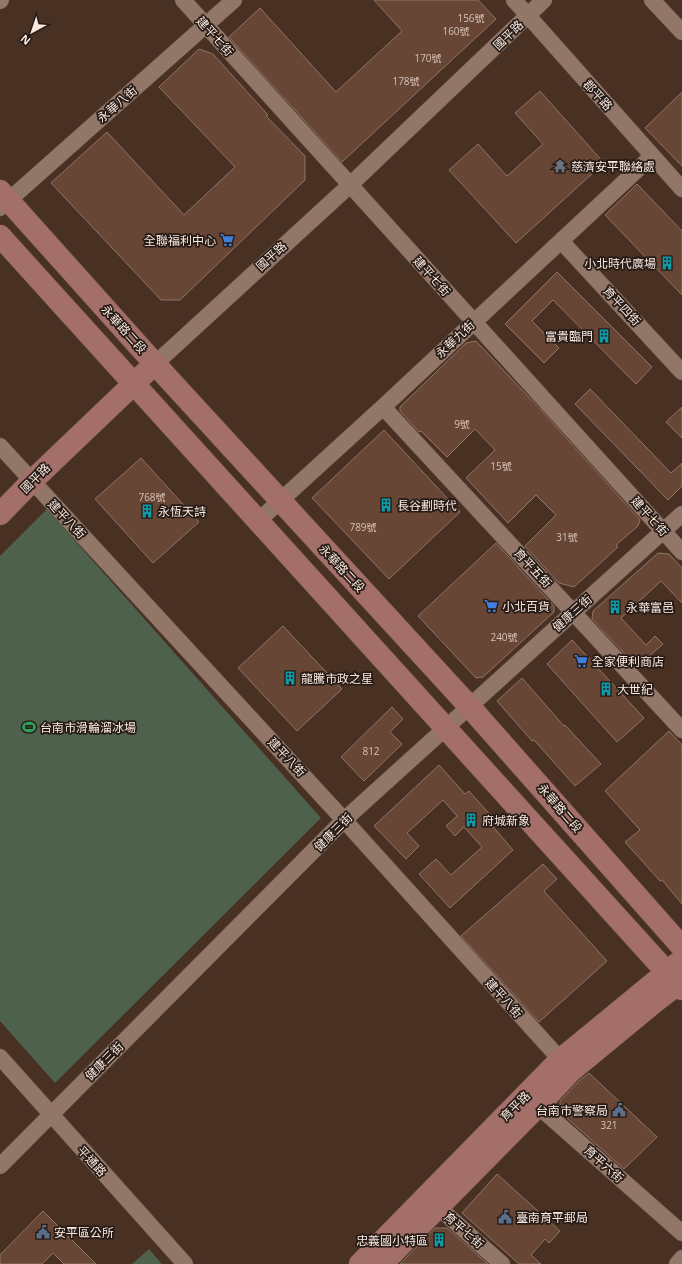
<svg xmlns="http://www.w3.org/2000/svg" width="682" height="1264" font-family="'Open Sans','Noto Sans TC',sans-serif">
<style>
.green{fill:#4d614c}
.building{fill:#684635;stroke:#907466}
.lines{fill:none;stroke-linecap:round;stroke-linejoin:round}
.street-casing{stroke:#634e43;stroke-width:17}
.secondary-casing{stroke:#634e43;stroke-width:23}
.street{stroke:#927667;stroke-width:16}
.secondary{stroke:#a46e69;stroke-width:22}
.labels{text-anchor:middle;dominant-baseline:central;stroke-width:3.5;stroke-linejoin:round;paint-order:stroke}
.number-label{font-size:10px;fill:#d5c0b6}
.street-label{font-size:12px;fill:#f9e9e1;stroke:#261b15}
.poi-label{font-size:12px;fill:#f9e9e1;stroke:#261b15;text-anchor:start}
</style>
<rect width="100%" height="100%" fill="#483023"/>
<path class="green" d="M47,509L321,818L55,1083L0,1021V556Z
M149,1249L162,1264H132Z"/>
<path class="building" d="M374,0H478L496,19L342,162L229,37L260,8L336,92L402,31Z
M199,49L213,54L268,115L266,116L305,156V180L180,300H161L51,183L107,132L184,215L235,167L159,87Z
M540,91L604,163L516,243L449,170L478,144L507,176L543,144L515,113Z
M682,92V166L645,128Z
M637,184L682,231V295L605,215Z
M557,272L652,367L636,384L553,300L532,321L559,348L544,363L505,324Z
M476,341L542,411L640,520L638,526L616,545L618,547L574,587L559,583L525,546L556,515L536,495L508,523L466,478L495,450L475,429L447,457L421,431L419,432L400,411V407L466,343Z
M590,389L671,473L682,463V486L668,500L575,404Z
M682,407V438L666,422Z
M384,430L460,512L389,579L312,498Z
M141,458L199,522L153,563L95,499Z
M496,543L554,606V612L483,677L476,678L418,616Z
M658,553L669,554L682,568V603L661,581L621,618L646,645L655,636L663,644L637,667L592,619L593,611Z
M283,626L342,689L297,731L238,668Z
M572,640L644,718L617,742L547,664Z
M522,678L564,726L565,725L601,764L575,786L534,740L532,741L497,701Z
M392,707L403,719L390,732L402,744L364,781L341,757Z
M669,731L682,745V904L662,880L660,881L625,842L640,830L605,791Z
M439,765L465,794L469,791L493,818L489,822L513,850L450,908L419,874L436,859L451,875L482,847L464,827L455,836L446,826L457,816L443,800L407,833L419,846L406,859L374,826Z
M543,864L557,879L544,891L607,961L539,1022L461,936Z
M589,1073L657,1137L624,1169L560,1112V1101L580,1080Z
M497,1174L560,1231L549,1243L545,1239L531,1255L541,1264H519L462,1213Z
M43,1211L96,1264H64L53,1253L42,1264H0V1255Z
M435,1228H447L488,1264H400Z"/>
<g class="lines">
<g class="street-casing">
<path id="street" d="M183,0L682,552
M514,0L682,189
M652,0L682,32
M0,1L1,0
M0,208L234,0
M561,241L682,372
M155,364L350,185L544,0
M383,407L682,730
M0,446L344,820L568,1068
M258,521L383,407L652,156
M0,1057L185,1264
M530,1099L682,1233
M0,1166L344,820L682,514
M430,1200L502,1264
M677,1264L682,1258"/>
</g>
<g class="secondary-casing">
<path id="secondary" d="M0,191L155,364L469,706L682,947
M0,236L682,989
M0,514L32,481L145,373
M360,1264L560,1060L678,963
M382,1264L538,1106L571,1071L657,1000L682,981"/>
</g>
<use href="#street" class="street"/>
<use href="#secondary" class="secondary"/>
</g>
<defs>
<g id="temple-bare" transform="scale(1.08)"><path d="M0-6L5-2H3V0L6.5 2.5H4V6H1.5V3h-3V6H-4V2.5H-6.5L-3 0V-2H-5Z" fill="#6b7280" stroke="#261b15" stroke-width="2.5" paint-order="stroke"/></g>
<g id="supermarket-bare" transform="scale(1.08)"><path d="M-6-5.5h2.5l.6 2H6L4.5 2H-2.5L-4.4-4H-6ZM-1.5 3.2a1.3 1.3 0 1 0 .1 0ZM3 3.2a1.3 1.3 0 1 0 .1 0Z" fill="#3f7fe0" stroke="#261b15" stroke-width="2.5" paint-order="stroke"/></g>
<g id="building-bare" transform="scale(1.08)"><path d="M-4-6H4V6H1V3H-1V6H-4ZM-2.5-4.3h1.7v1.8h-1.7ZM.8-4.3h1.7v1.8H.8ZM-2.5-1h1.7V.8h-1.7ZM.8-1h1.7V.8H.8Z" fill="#0f9aa8" stroke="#261b15" stroke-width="2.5" paint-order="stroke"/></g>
<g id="stadium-bare" transform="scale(1.08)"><path d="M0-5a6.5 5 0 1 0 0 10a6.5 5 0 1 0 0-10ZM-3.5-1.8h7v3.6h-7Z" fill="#2e9e5b" stroke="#261b15" stroke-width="2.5" paint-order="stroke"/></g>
<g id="civic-bare" transform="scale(1.08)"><path d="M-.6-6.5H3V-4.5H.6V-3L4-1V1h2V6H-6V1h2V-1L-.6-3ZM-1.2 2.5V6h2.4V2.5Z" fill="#5c6f8a" stroke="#261b15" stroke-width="2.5" paint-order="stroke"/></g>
</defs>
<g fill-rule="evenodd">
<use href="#temple-bare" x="560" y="166"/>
<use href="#supermarket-bare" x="227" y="240"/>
<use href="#building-bare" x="667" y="263"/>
<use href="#building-bare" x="604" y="336"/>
<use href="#building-bare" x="386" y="505"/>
<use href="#building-bare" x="147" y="511"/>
<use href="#supermarket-bare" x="491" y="606"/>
<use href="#building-bare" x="615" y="607"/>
<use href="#supermarket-bare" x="581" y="661"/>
<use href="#building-bare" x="290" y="678"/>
<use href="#building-bare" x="606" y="689"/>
<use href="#stadium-bare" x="29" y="727"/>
<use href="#building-bare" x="471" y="820"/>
<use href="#civic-bare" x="619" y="1110"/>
<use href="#civic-bare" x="505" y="1217"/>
<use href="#civic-bare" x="43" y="1232"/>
<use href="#building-bare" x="439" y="1240"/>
</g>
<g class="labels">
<g class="number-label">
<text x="471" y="18">156號</text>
<text x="456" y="31">160號</text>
<text x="428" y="58">170號</text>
<text x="406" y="81">178號</text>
<text x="462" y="424">9號</text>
<text x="501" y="466">15號</text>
<text x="152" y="497">768號</text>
<text x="363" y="527">789號</text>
<text x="567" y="537">31號</text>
<text x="504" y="637">240號</text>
<text x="371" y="751">812</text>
<text x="609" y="1125">321</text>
</g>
<g class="street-label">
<text transform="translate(508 35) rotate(-44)">國平路</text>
<text transform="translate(215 36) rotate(48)">建平七街</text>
<text transform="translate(598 95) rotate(48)">郡平路</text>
<text transform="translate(117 104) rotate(-41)">永華八街</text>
<text transform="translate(271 256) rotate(-42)">國平路</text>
<text transform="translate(432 276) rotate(48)">建平七街</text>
<text transform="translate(622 306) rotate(47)">育平四街</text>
<text transform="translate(124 329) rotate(48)">永華路二段</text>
<text transform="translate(455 339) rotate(-43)">永華九街</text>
<text transform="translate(35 478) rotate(-45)">國平路</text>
<text transform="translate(650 516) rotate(48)">建平七街</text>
<text transform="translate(67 519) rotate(47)">建平八街</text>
<text transform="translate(342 568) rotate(47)">永華路二段</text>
<text transform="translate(533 568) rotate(47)">育平五街</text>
<text transform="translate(572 613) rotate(-42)">健康三街</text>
<text transform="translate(287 757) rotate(47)">建平八街</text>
<text transform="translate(560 808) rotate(49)">永華路二段</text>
<text transform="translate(333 832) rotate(-45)">健康三街</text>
<text transform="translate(504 998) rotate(48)">建平八街</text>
<text transform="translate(104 1061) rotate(-45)">健康三街</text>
<text transform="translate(515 1106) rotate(-45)">育平路</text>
<text transform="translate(92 1161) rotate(48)">平通路</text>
<text transform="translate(604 1164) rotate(42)">育平六街</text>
<text transform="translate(464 1230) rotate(41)">育平七街</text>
</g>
<g class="poi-label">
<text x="571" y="166">慈濟安平聯絡處</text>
<text x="216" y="240" text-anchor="end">全聯福利中心</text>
<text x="656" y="263" text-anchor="end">小北時代廣場</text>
<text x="593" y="336" text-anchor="end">富貴臨門</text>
<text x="397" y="505">長谷劃時代</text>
<text x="158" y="511">永恆天詩</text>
<text x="502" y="606">小北百貨</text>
<text x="626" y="607">永華富邑</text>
<text x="592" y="661">全家便利商店</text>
<text x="301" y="678">龍騰市政之星</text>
<text x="617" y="689">大世紀</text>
<text x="40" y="727">台南市滑輪溜冰場</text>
<text x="482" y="820">府城新象</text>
<text x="608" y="1110" text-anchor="end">台南市警察局</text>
<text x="516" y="1217">臺南育平郵局</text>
<text x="54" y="1232">安平區公所</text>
<text x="428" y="1240" text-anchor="end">忠義國小特區</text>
</g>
</g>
<g transform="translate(32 32) rotate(220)" stroke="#261b15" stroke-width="3" paint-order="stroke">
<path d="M0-3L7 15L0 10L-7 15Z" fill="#f9e9e1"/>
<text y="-6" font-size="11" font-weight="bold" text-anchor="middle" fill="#f9e9e1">N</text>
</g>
</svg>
